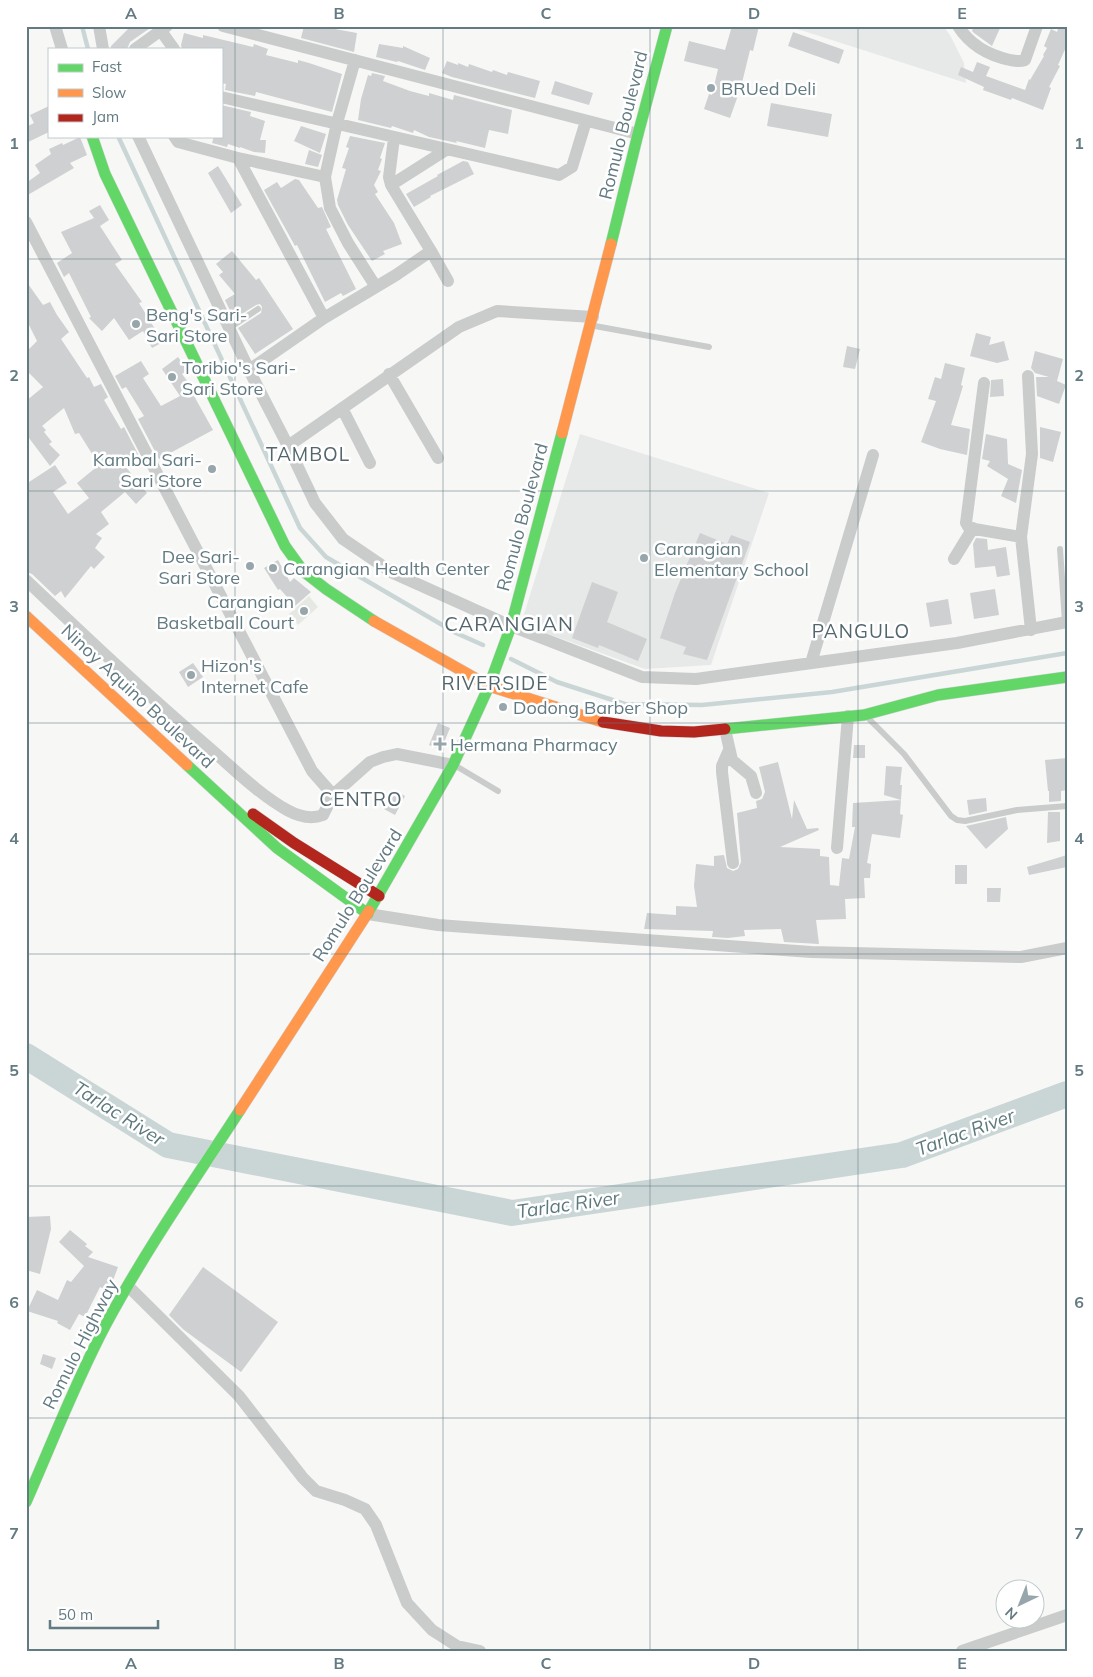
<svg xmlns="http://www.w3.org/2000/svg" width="1093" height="1677" font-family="Mulish,sans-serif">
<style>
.built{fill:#e7e9e8}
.green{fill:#e6e9e3}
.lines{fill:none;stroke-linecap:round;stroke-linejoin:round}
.stream{stroke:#cad6d6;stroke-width:4.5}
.river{stroke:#cad6d6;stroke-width:26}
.building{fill:#ced0d1}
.fast-casing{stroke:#d4d5d6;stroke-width:12}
.slow-casing{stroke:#d4d5d6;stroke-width:12}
.jam-casing{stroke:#d4d5d6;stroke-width:12}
.lane{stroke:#cacccc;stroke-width:6}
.street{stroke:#cacccc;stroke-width:12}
.fast{stroke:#63d668;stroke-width:11}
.slow{stroke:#ff974d;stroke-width:11}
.jam{stroke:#b3261e;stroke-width:11}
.grid{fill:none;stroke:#627a82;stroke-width:1;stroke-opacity:0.55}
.poi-dot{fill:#96a6ab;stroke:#fff;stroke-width:2}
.labels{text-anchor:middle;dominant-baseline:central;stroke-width:5;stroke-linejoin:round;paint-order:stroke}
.poi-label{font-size:18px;fill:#627a82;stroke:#fff;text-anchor:start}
.street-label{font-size:18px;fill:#627a82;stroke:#fff}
.neighbourhood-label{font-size:19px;letter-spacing:1px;fill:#54666d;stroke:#fff}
.water-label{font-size:19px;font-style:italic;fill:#5d797c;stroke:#fff}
.quarter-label{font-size:20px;letter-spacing:1px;fill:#54666d;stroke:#fff}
.neatline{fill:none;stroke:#627a82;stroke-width:2}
.grid-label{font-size:16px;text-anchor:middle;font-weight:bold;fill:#627a82}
</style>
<rect width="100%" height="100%" fill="#f7f7f6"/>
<path class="built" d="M788,26H943L950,35L964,63L966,83Z
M580,434L769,493L711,665L645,669L521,624Z"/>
<path class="green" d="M309,596L318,607L298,625L289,614Z"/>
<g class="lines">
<path class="stream" d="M82,26L88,49
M118,136L300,528L326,557L456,633L483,645
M511,659L557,682L625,704L702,705L832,692L1067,653"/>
<path class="river" d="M26,1056L168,1145L512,1213L902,1155L1067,1094"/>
</g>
<path class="building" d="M131,26H153L130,42L127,49H111V46Z
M304,26H318L357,33L354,52L301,38Z
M732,26H759L753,51L750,50L741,87L730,118L704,109L709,94L712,95L718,69L684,61L689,41L725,50Z
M974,26H1001L992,46L974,33L972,31Z
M1059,26H1067V45L1058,65L1060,66L1049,87L1051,88L1043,110L1012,98L1011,100L983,90L984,87L958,75L961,67L973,72L977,62L990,67L986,76L1025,90L1029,79L1030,80L1044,56L1043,55L1047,48L1044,46L1051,29L1057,32Z
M793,32L844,50L839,64L788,46Z
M184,33L203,38V35L253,47L254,44L268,49L266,55L298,63V60L309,63L342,74L332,112L256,92L255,96L225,90L226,84L221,83V49H182L181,45Z
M379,44L403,48V46L430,58L425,70L398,61L397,62L376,57Z
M447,61L458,65V63L468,67L469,64L492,72L493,70L507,75L508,72L540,81L535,98L452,77L442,73Z
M372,73L385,76L383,81L410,91L429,96V93L453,100L454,95L512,110L508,134L489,130L485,148L456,141L457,143L429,137L414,130L413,133L392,126L391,128L358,120L361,99L368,75L371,76Z
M555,81L593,93L589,105L551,94Z
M771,103L832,114L828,137L767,126Z
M221,105L251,112L250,116L265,121L260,140H266L265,153L254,152L240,147V148L228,144L227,147L212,143L214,136H221Z
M49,106V132L26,143V127L34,123L30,115Z
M301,126L326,134L320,153L294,141Z
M350,136L385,143L380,158L382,159L378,170L381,171L374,185L378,192L375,194L394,223L402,244L383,251L385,254L372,261L348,225L338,205L337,200L346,169L342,168L349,148L346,147Z
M80,137L87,155L70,163L74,168L26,196V183L40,173L35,165L51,154L49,149L62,143L63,145Z
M309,150L322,155L318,167L305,164Z
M463,161L468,162L474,174L430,196L431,197L414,207L406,194L438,176L437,175Z
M218,166L242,205L231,213L208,173Z
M295,179L299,180L318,208L322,207L331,227L326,229L356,289L343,296L341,293L325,302L297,245L295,246L264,190L277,182L281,188Z
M100,205L109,220L100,226L122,260L115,264L142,302L139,303L163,342L152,348L143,331L129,340L114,318L102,331L89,318L91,317L69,273L64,277L57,263L72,253L61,232L94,218L89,211Z
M232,251L256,280L259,278L293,329L255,354L238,328L261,313L262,307L260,304L256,305L234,319L225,300L235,294L219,275L223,272L216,264Z
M26,281L43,305L50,302L57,315L69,332L61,339L87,378L89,377L94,387L101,384L108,397L104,400L121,429L124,427L139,456L125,466L147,493L136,504L125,492L101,512L109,524L96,534L102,538L95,548L105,557L94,569L91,566L65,598L61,591L55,596L32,574L26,572V484L55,465L67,483L53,492L68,514L89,498L77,483L99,465L79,433L75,434L64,408L42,426L46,430L44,432L52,442L49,444L60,455L50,466L26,434V401L43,387L26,370V352L37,341L26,319Z
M976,333L991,337L989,345L1004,341L1009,360L997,363L970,356Z
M847,346L860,349L855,369L843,367Z
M1035,351L1063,359L1057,381L1066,385L1059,404L1037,396L1036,377H1049L1035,373L1031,368Z
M178,357L187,370L182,374L191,386L189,387L213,430L159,459L138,419L144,416L126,387L122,389L115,376L141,361L149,374L143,378L161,406L180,396L162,369Z
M945,363L965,368L961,385L963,386L951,425L970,429L967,455L940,449L921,442L936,401L928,399L935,377L941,379Z
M1003,379L1004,396L990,397L991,380Z
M1040,427L1061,432L1053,462L1040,458Z
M986,434L1007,439L1008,464L1022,470L1016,503L1001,496L1008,479L987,466L990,461L982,459Z
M700,533L727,544L731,535L750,542L707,660L683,654L686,647L660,638L675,593Z
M976,538L987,539L988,550L1006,547L1010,575L997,577L995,566L975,568L973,544Z
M278,560L290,582L294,578L311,592L295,606L280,589L278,590L264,568Z
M592,582L618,592L607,622L647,639L638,661L599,645L598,648L572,638Z
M995,589L999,615L974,619L970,593Z
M948,599L952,624L930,627L926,603Z
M193,663L203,677L188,687L179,672Z
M438,723L450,728L441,750L429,745Z
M854,745H865V758H853Z
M1067,758V790L1061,791V801L1049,802V791H1048L1045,760Z
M778,762L792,819L794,800L807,829L818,828L819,830L780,847L820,849V856L829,857L830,885L839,886L842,858L849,859L855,827H852L853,803L901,800L884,795L886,766L902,767L900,785H902L900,814L903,815L900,838L872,834L867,863L871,864L870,878H864L865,898L845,899L846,919L816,920L819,944L784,942L781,929L744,930L745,936L728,938L712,937L713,931L644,929L647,913L676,915V906L697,907L694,886L696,864L714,866V856L724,855L727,868L733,871L738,869L741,862L737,813L757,808L756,801L762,799L765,792L759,767Z
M395,790L405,796L395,815L384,809Z
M986,798L987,811L969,815L967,800Z
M1048,812H1060V841L1047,843Z
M1006,817L1008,829L986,849L966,826Z
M1067,855V867L1029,875L1027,867Z
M955,865H967V884H955Z
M987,888H1001L1000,902H987Z
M50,1216L51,1229L40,1274L26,1270V1217Z
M70,1230L87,1244L85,1246L93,1252L88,1257L118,1267L109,1291L100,1287L85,1317L79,1314L70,1330L57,1323L58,1321L27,1311L37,1290L58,1300L67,1280L71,1282L84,1266L59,1242Z
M203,1267L278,1322L241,1372L184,1330L169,1315Z
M43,1354L56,1358L52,1369L40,1364Z"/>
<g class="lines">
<g class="fast-casing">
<path id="fast" d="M92,136L105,174L285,546L303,571L326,589L374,621
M611,244L638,134L667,26
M725,729L864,715L938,695L1067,677
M187,765L277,848L368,914
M369,911L453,765L489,686L511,626L562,433
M26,1502C52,1443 75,1383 105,1326C145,1251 194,1181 240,1110"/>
</g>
<g class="slow-casing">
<path id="slow" d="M562,433L611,244
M26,616L187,765
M374,621L489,686L603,722
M240,1110L369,911"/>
</g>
<g class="jam-casing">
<path id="jam" d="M603,722L661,731L694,732L725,729
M253,814L294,843L379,896"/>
</g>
<path class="lane" d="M595,326L709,347
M229,328L258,309
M1060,549L1065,622
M867,717L904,754L951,816L957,820L965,821L1017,810L1067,806
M456,766L498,791"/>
<path class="street" d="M55,26L62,49
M99,26L103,49
M223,26L638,134
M958,26C970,45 987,55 1010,60C1015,61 1019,62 1025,60L1037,26
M161,31L174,49
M135,49L167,26
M355,60L337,123L325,177L330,208L348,243L376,287
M221,97L559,175L572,167L586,121
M138,136L249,370L288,446L315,503L343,539L393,573L511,626L642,677L696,679L957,643L1067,622
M174,136L178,142L238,158L325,177
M238,158L324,318
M391,185L446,150
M26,222L312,771L333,795
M431,251L448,281
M249,370L324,318L396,275L431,251L391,185L389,177L394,138
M389,374L438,458
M1028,376L1032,454L1021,537L1031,630
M984,383L966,523L969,528L1021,537
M342,408L370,463
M288,446L459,327L497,311L593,317
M954,559L973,528
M26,580C85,636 144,692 206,745C232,767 257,793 287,810C298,816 310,820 323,815L333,795L370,762L383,757L397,754L453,765
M811,663L873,455
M725,729L732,760L751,776L756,793
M729,750L722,766V772L733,863
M837,848L848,716
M368,914L438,925L811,952L1021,957L1067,948
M128,1286L239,1396L303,1478L316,1491L345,1500L365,1509L376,1525L407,1603L432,1630L457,1646L480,1651
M962,1651L1067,1615"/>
<use href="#fast" class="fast"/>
<use href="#slow" class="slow"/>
<use href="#jam" class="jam"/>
</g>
<path class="grid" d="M235,26V1651M443,26V1651M650,26V1651M858,26V1651M26,259H1067M26,491H1067M26,723H1067M26,954H1067M26,1186H1067M26,1418H1067"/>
<g class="poi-dot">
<circle cx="711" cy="88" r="5"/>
<circle cx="136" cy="324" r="5"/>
<circle cx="172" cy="377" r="5"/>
<circle cx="212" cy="469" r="5"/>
<circle cx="644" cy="558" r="5"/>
<circle cx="250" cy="566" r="5"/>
<circle cx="273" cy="568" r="5"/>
<circle cx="304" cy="611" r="5"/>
<circle cx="191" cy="675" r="5"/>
<circle cx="503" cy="707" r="5"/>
<path d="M437.5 736.5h5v5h5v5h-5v5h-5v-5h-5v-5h5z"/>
</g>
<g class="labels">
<g class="poi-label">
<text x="721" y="88">BRUed Deli</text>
<text x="146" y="314">Beng's Sari-<tspan x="146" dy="21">Sari Store</tspan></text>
<text x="182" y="367">Toribio's Sari-<tspan x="182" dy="21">Sari Store</tspan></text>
<text x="202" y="459" text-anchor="end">Kambal Sari-<tspan x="202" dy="21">Sari Store</tspan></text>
<text x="654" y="548">Carangian<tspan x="654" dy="21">Elementary School</tspan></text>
<text x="240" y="556" text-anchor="end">Dee Sari-<tspan x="240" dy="21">Sari Store</tspan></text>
<text x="283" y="568">Carangian Health Center</text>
<text x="294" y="601" text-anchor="end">Carangian<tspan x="294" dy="21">Basketball Court</tspan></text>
<text x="201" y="665">Hizon's<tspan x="201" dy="21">Internet Cafe</tspan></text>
<text x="513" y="707">Dodong Barber Shop</text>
<text x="450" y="744">Hermana Pharmacy</text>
</g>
<g class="street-label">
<text transform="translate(623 125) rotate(-76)">Romulo Boulevard</text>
<text transform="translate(522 517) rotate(-75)">Romulo Boulevard</text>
<text transform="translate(138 696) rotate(43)">Ninoy Aquino Boulevard</text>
<text transform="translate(357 895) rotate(-58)">Romulo Boulevard</text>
<text transform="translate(80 1344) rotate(-63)">Romulo Highway</text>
</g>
<g class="neighbourhood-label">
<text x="308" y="454">TAMBOL</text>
<text x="861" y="631">PANGULO</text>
<text x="495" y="683">RIVERSIDE</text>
<text x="361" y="799">CENTRO</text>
</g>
<g class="water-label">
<text transform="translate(119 1113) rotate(32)">Tarlac River</text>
<text transform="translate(965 1132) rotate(-20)">Tarlac River</text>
<text transform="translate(568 1204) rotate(-8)">Tarlac River</text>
</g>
<g class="quarter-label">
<text x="509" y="623">CARANGIAN</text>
</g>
</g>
<rect width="1093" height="1677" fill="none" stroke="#ffffff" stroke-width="55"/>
<rect x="48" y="48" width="175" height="90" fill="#ffffff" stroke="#c0cacd"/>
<rect x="58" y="64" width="25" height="8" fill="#63d668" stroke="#c0cacd"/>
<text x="92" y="72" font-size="15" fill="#627a82">Fast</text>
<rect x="58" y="89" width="25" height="8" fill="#ff974d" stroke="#c0cacd"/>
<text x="92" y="98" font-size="15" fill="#627a82">Slow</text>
<rect x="58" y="114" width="25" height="8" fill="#b3261e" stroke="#c0cacd"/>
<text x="92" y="122" font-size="15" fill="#627a82">Jam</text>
<g transform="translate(1020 1604) rotate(223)"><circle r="24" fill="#ffffff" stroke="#c0cacd"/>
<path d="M0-4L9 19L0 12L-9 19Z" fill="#96a6ab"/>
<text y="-8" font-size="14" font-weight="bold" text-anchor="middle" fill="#627a82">N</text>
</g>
<path d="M50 1620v8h108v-8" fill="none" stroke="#627a82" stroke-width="2.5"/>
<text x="58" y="1620" font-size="15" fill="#627a82" stroke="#ffffff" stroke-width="4" paint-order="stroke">50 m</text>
<rect x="28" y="28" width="1038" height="1622" class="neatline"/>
<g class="grid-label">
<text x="131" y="19">A</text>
<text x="339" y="19">B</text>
<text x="546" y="19">C</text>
<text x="754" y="19">D</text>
<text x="962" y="19">E</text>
<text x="14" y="149">1</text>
<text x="1079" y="149">1</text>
<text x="14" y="381">2</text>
<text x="1079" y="381">2</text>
<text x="14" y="612">3</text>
<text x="1079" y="612">3</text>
<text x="14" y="844">4</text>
<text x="1079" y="844">4</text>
<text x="14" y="1076">5</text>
<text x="1079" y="1076">5</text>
<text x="14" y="1308">6</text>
<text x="1079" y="1308">6</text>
<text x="14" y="1539">7</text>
<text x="1079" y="1539">7</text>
<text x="131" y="1669">A</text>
<text x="339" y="1669">B</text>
<text x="546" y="1669">C</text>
<text x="754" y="1669">D</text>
<text x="962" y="1669">E</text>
</g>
</svg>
